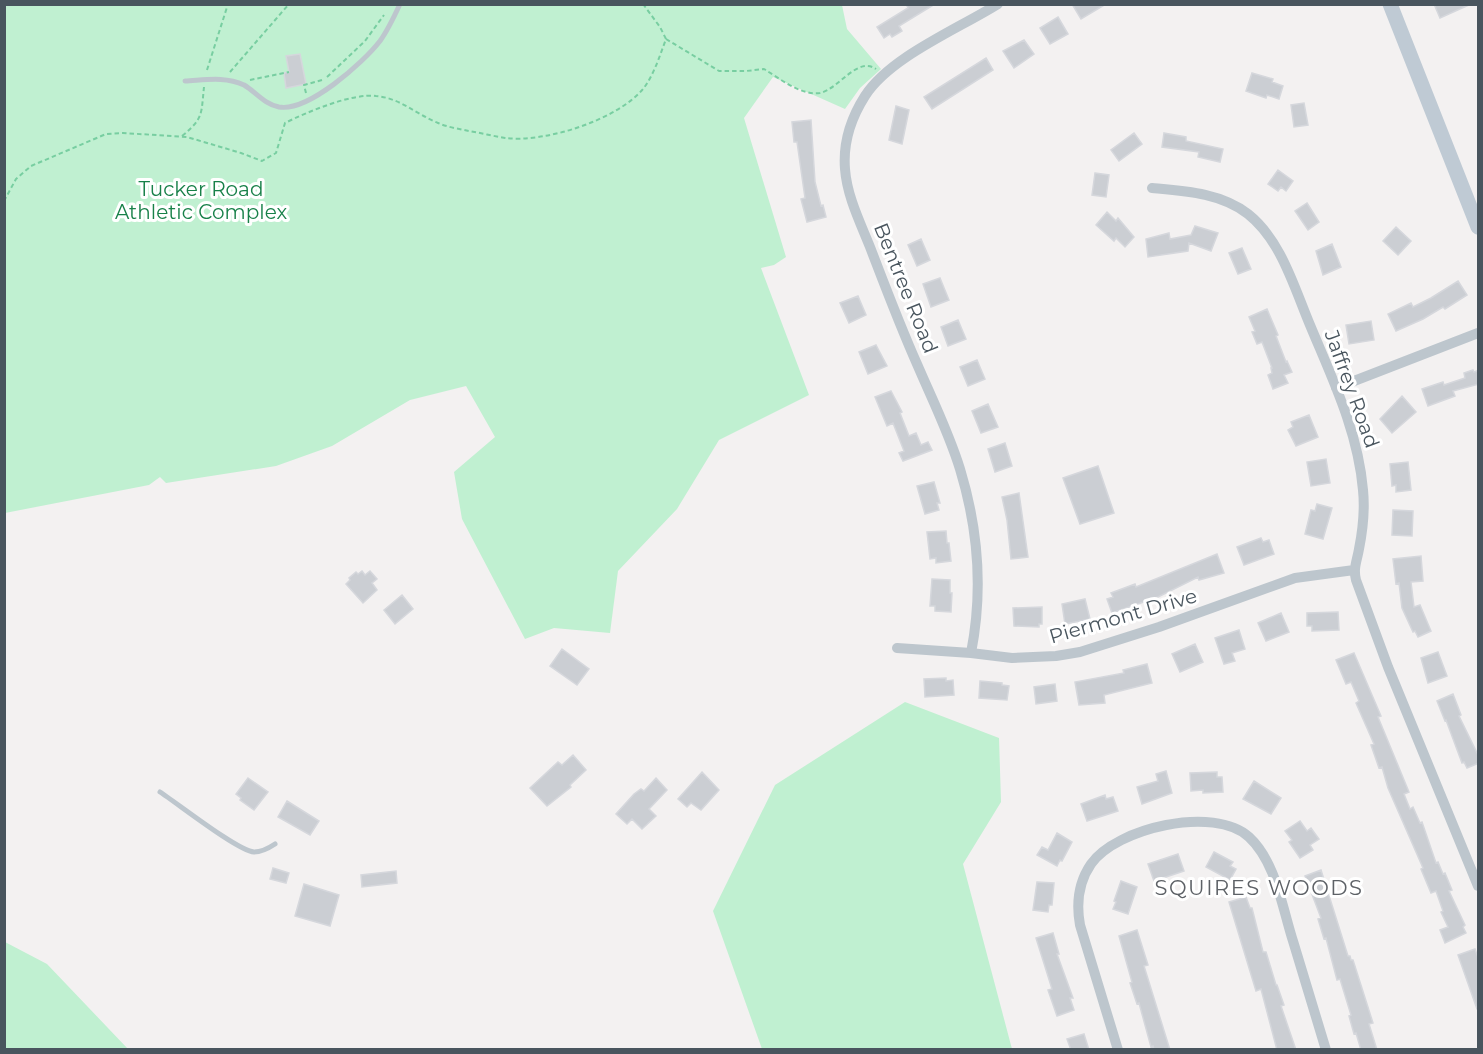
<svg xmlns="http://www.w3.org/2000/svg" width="1483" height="1054" font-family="Montserrat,sans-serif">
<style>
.green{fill:#c0f0d1}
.building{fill:#cbced3;stroke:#d5d7dc;stroke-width:1.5}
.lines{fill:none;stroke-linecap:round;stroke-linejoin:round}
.path{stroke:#78cea1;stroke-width:2;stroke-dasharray:4.5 3;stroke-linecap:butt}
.service{stroke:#bdc6cd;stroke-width:5}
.minor{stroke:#bdc6cd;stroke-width:10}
.secondary{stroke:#bfcad4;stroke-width:15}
.labels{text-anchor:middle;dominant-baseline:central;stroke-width:6;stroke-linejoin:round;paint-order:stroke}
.park-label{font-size:20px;fill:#188149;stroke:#fff}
.street-label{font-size:20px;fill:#49555e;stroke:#fff}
.neighbourhood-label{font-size:21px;letter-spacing:1.5px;fill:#5d6166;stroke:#fff}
</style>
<rect width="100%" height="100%" fill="#f3f1f1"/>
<path class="green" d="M5,5H842L847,29L881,69L860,88L845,109L773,77L744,118L786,257L774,265L761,268L809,395L719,440L677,509L618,571L610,633L554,628L525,639L462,519L454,472L495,437L466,386L410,400L332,446L276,466L166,483L160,477L149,485L5,513Z
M905,702L999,738L1001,802L963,864L1012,1049H762L713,911L775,785Z
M5,942L47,964L128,1049H5Z"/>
<path class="building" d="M906,4H935L899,26L902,31L892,37L890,34L884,38L877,27L908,8Z
M1072,4H1106L1081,19Z
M1434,4H1471L1440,18Z
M1058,17L1068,34L1050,44L1040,28Z
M1024,40L1034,54L1014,68L1003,51Z
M300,54L306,84L286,88L284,73L289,72L286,56Z
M986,58L993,70L932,109L924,97Z
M1252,73L1273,79L1272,82L1283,86L1279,99L1267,95L1266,98L1246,91Z
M1304,103L1308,125L1294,127L1291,105Z
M896,106L909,110L902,144L889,140Z
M811,120L815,182L821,206L823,205L826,217L807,222L801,199L805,198L797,142H794L792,122Z
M1134,133L1142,144L1119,161L1111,150Z
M1164,133L1186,137V141L1223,149L1220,162L1198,157L1199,152L1162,147Z
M1278,170L1293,181L1286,191L1281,187L1278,191L1268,184Z
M1095,173L1109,175L1106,197L1092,195Z
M1307,203L1319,222L1308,230L1295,211Z
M1107,212L1116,221L1118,218L1134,237L1125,247L1116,238L1114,241L1096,225Z
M1195,226L1218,233L1211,251L1189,243L1188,251L1148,257L1146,239L1169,233L1170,239L1191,235Z
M1396,227L1411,241L1398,255L1383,241Z
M921,239L930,260L917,266L908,245Z
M1332,244L1341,267L1323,275L1316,251Z
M1242,248L1251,269L1238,274L1229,253Z
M940,278L949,300L931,307L923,284Z
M1458,281L1467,295L1445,309L1443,307L1423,319L1396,331L1388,314L1411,303L1413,307L1431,298Z
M858,296L866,315L849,323L840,303Z
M1267,309L1278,335L1276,336L1286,362L1287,361L1292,372L1284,375L1288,383L1273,389L1268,375L1272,373L1271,368H1272L1262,342L1257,344L1252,332L1255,331L1249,317Z
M958,320L966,339L948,346L941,327Z
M1371,321L1374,340L1349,344L1346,325Z
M876,345L887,366L868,374L859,352Z
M977,360L985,379L968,386L960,367Z
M1473,370L1474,372L1479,370V384L1453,391L1455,396L1428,406L1422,389L1443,382L1444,385L1465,378L1464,373Z
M891,391L902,412L900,413L909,436L916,433L921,445L928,442L932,450L903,461L899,453L904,451L893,423L887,426L875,397Z
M1402,396L1416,412L1392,433L1380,419Z
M988,404L998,427L981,433L972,411Z
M1309,415L1318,437L1296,446L1288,430L1293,427L1291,422Z
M1005,443L1012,466L995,472L988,449Z
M1326,459L1330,483L1311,486L1307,462Z
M1408,462L1411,490L1396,492V485L1392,486L1390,464Z
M1098,466L1114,513L1080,524L1063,478Z
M934,482L940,503H937L939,510L925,514L917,486Z
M1019,493L1028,557L1011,559L1007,520L1002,497Z
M1317,504L1332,508L1323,539L1305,534L1311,510L1315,511Z
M1393,510L1413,511L1412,536L1392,535Z
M946,531L947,543H949L951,561L936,563V558L930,559L927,532Z
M1261,538L1263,542L1269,540L1274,554L1244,565L1237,547Z
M1217,554L1224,573L1199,580L1198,577L1158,597L1112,613L1107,599L1113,597L1111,593L1135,584L1136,587Z
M1421,556L1423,581L1411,582L1414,607L1420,605L1431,631L1418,637L1415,631L1413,632L1402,608L1399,583L1396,584L1393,559Z
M362,571L365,575L370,571L377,579L372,583L377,590L363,603L346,584L350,580L349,578L356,572L358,574Z
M932,579L950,580V593H952L951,612L935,611V606H930Z
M402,595L413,609L395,624L384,610Z
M1085,599L1090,619L1065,624L1062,604Z
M1042,607V624H1039V627L1014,626L1013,608Z
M1338,612L1339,630L1312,631V626H1307V613Z
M1281,613L1289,632L1266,641L1258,623Z
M1239,630L1245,649L1232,653L1235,661L1224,664L1215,638Z
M1195,644L1203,662L1180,672L1172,654Z
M562,649L589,669L577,685L550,666Z
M1438,652L1447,676L1428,683L1421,658Z
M1354,653L1381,716L1378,717L1409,792L1404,794L1410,809L1413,807L1420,823L1422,822L1436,863L1438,862L1443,874L1445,873L1452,890L1449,891L1465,925L1463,927L1466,933L1445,943L1440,930L1448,927L1441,912L1443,911L1436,891L1431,893L1421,869L1423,868L1388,788L1382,767L1379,768L1371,745L1374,744L1356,703L1359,701L1351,682L1346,684L1336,660Z
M1147,664L1152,683L1104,695L1105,703L1079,705L1075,682L1124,673L1123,670Z
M946,678V681L953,680L954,695L925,697L924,679Z
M980,681L1002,683V685L1009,686L1007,700L979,698Z
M1055,684L1057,701L1036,704L1034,687Z
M1453,694L1461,715L1459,716L1479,757V763L1467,768L1464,762L1462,763L1446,720L1445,721L1437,701Z
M573,755L586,770L570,785L571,787L547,806L530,788L558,762L562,765Z
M1166,771L1172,793L1142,804L1137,787L1158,781L1156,774Z
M702,772L719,790L701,810L691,803L687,807L678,799Z
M1217,772V777H1222L1223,792L1203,793V790L1191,791L1190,773Z
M248,778L268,792L254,810L240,800L241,798L236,794Z
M656,778L667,790L649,809L656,816L642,829L632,819L627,824L616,814L634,794L641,789L644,791Z
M1254,781L1281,798L1271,814L1243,799Z
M1105,795L1106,799L1113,797L1118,811L1087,821L1081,804Z
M287,801L319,821L310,835L278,817Z
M1300,821L1307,831L1311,828L1319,839L1310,845L1313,850L1300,858L1289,842L1292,840L1285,831Z
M1057,833L1072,842L1062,861L1060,860L1057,866L1037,855L1042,847L1048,850Z
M1214,852L1233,862L1230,866L1236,869L1230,880L1206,867Z
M1178,854L1184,871L1154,881L1148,864Z
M273,868L289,873L286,883L270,879Z
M1321,870L1348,956H1350L1351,960H1353L1373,1023L1369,1024L1377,1050H1361L1356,1033L1354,1034L1349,1016L1351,1015L1340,979L1337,980L1326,938L1324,939L1318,919L1321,918L1305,876Z
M396,871L397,883L362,887L361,875Z
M1121,881L1137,887L1128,914L1113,909L1116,902L1114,901Z
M1037,882L1054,883L1052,905H1049L1048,912L1033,910Z
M304,884L339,895L330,926L295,916Z
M1246,897L1250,908H1252L1263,952H1266L1276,985H1277L1284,1005L1281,1006L1296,1050H1277L1261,989L1256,991L1229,902Z
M1137,930L1148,965L1144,966L1170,1050H1154L1153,1046L1151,1047L1139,1003L1137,1004L1130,983L1132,982L1119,936Z
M1053,933L1059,954H1057L1073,998H1070L1074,1010L1057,1016L1048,990L1052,989L1036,938Z
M1475,949L1479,960V1009H1477L1458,955Z
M1084,1034L1089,1050H1071L1067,1039Z"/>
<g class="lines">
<path class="path" d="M666,39L719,71H746L764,69C779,78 801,96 820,93C839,89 857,56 876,69
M207,70L228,4
M230,72L289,4
M327,77L365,41L384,15
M250,80L289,72
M306,93L304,85L322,80
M182,136C204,118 201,114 204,87
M4,201L16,179L31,166L106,134L123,133L187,137L241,153L262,161L276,153L285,123C307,112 352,93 376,96C400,98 416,114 438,123C447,127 459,129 469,131C481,133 493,136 505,138C545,143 617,120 643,89C654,75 660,55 666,39L660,27L643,4"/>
<path class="service" d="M185,81C205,80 225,76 244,85C256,92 264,104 279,107C308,112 363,63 380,41C388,30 394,17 400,4
M160,792C177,803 238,851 254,852C262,852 269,848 275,844"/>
<path class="minor" d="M1152,188C1185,191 1221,193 1248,214C1281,240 1294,287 1310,325C1332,378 1358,431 1363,490C1365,510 1363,529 1359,549C1357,561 1353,568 1356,580L1388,667L1478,886
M1336,388L1478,333
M897,648L971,653L1012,658L1056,656L1080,652L1159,627L1295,578L1354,570
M971,653C983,592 978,528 960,469C949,433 932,399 917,364C900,326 885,286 870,247C860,222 847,196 845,169C843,144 851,118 865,96C890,57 958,29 998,4
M1118,1050L1080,925C1076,903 1078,883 1091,864C1116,828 1214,805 1249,837C1276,862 1282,907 1293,941C1304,977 1315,1013 1326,1050"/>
<path class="secondary" d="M1390,4L1478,227"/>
</g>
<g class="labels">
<g class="park-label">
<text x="201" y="189">Tucker Road<tspan x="201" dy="23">Athletic Complex</tspan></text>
</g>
<g class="street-label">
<text transform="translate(906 288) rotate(68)">Bentree Road</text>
<text transform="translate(1352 389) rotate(70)">Jaffrey Road</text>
<text transform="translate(1123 616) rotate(-16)">Piermont Drive</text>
</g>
<g class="neighbourhood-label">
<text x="1259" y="887">SQUIRES WOODS</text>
</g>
</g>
<rect width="1483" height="1054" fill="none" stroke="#49555e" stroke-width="12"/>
</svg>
